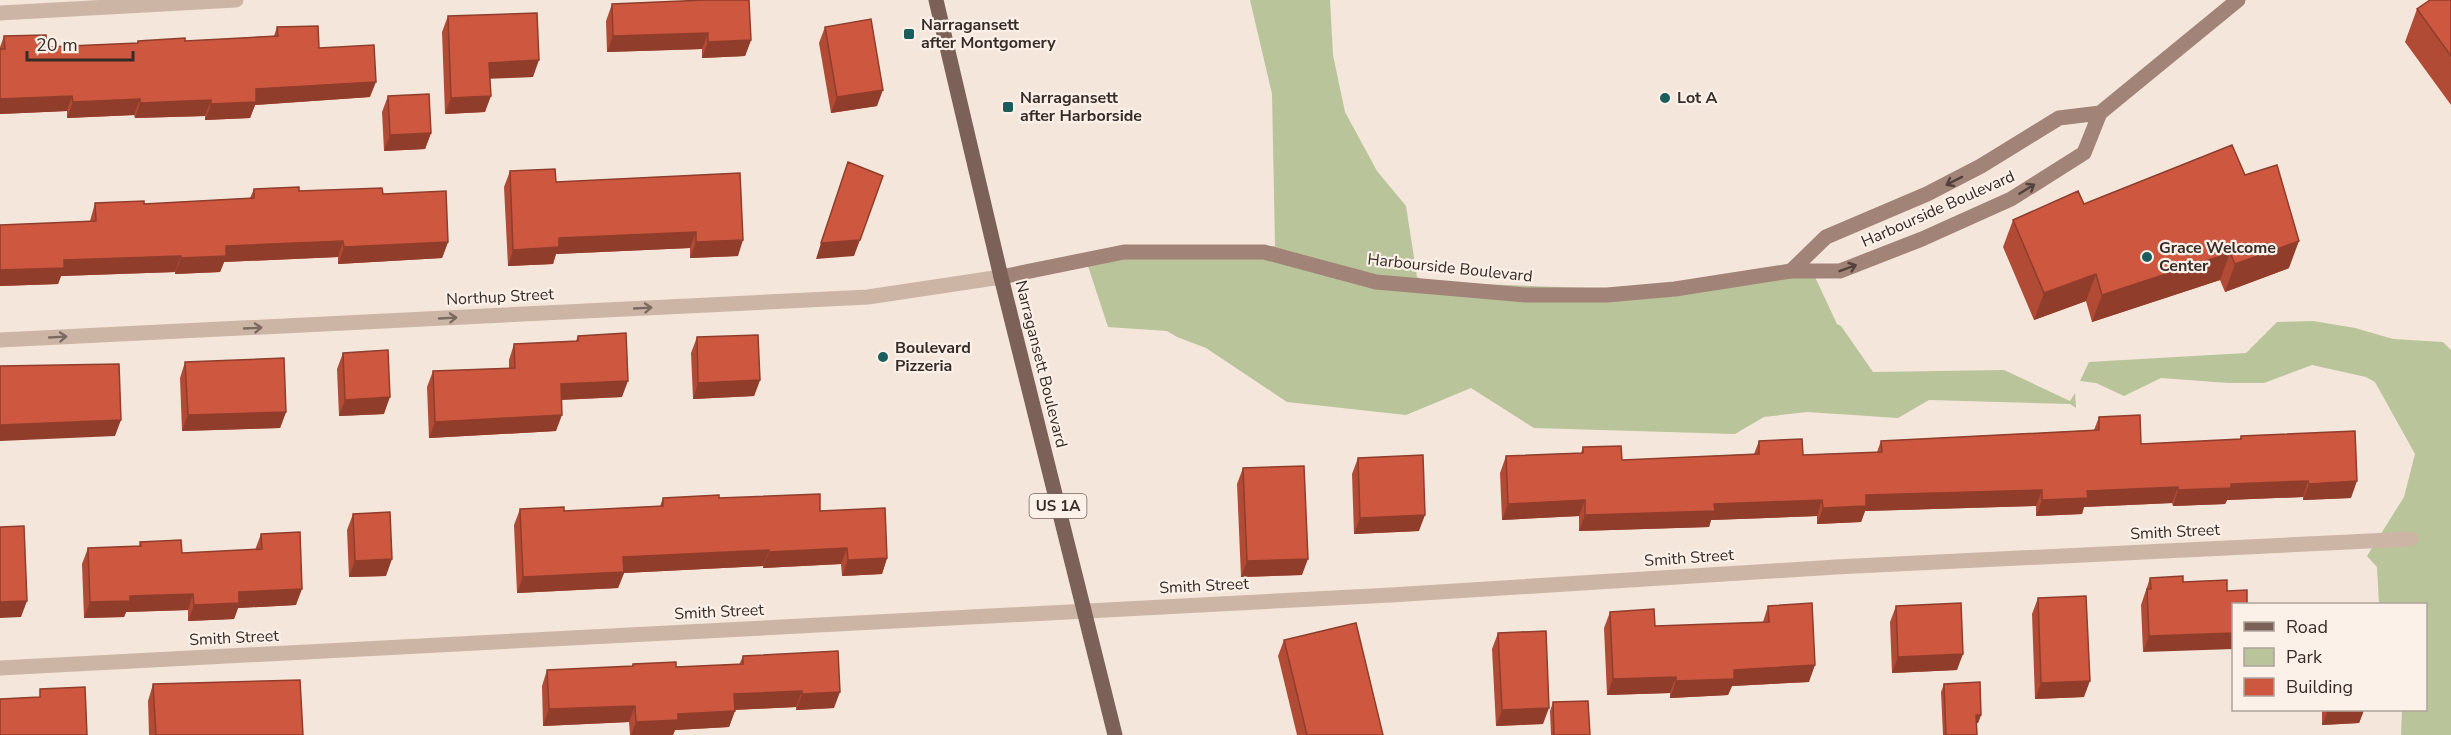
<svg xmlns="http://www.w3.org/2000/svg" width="2451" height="735" font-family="'Nunito Sans',sans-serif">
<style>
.green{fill:#b9c49a}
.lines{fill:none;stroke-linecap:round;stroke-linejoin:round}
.street{stroke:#cdb5a6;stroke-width:15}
.secondary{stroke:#a18377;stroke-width:15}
.primary{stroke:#7b6158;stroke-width:15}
.wall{fill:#b14b36}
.shaded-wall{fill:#903d2c}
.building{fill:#ce573f;stroke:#903d2c;stroke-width:1.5}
.oneway{stroke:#52423c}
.oneway2{stroke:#7b6a61}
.poi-dot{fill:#1a5d5c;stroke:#fbf1e8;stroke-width:2}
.labels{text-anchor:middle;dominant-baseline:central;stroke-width:4.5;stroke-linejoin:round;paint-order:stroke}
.shield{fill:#fbf1e8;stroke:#726762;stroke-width:1.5}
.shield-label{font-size:15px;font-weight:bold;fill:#382c28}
.poi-label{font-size:16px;font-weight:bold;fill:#382c28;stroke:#fbf1e8;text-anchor:start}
.street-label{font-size:16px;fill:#382c28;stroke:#fbf1e8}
</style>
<rect width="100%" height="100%" fill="#f4e6db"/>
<path class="green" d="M1250,0H1330L1333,55L1345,112L1377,171L1406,206L1417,277L1427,282L1641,290L1808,262L1837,324L1841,326L1873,372L2004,370L2070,401L2075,393L2076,408L2070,404L1929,400L1898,418L1807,412L1764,417L1735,434L1534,428L1471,388L1406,415L1287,402L1206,348L1177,337L1167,331L1108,327L1085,257L1099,252L1275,246L1272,94Z
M2313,321L2355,328L2393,339L2443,342L2451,350V735H2401L2402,710H2426V604H2379L2377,567L2367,556L2404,497L2415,454L2375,382L2366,377L2312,365L2264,383H2228L2161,378L2124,396L2096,383L2080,381L2089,362L2246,353L2277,322Z"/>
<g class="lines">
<path class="street" d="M0,13L236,0
M0,340L868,297L1001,277
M0,668L1391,595L1836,567L2411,539"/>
<path class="secondary" d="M1791,271L1826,237L1927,194L1981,166L2059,118L2100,113
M1001,277L1124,252H1264L1376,282L1526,295H1607L1675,289L1791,271H1840L1922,239L2011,199L2084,153L2100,113L2238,0"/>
<path class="primary" d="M936,0L1001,277L1115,735"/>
</g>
<path class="wall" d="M2451,0V105L2405,42L2417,9Z
M612,4L751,40L745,56L702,58V49L607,52L606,21Z
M448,16L533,77L490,78L485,112L445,114L442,32Z
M277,27L319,48L370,97L255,105L250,118L205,120V116L135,118L134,115L67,118V111L0,114V47L4,36L47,47L137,43L138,41H185L274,36Z
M825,27L877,106L831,113L819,43Z
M388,96L431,133L425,149L384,151L382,112Z
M510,171L556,182L740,173L738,256L690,258V248L556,254L553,264L508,266L504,187Z
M2245,175L2289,268L2225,292L2220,280L2092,322L2086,301L2034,320L2003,247L2013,220L2084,204Z
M254,189L383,194L448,242L442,258L338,264V257L224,262L220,272L175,274V272L61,276L58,284L0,286L90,221L95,203L144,204L250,198Z
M578,336L622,397L561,400L556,431L429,438L427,387L433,371L509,368V360L514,344L576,341Z
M697,337L760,380L754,396L693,399L691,353Z
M343,353L384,414L339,416L337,369Z
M185,362L286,412L280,428L182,431L180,378Z
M2099,417L2141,444L2240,439L2241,436L2351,498L2303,500V497L2227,500L2225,504L2173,506L2172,503L2084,507L2082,514L2036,516V506L1865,511L1861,522L1817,524V516L1711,520L1709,527L1579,531V516L1502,520L1500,473L1506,456L1581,453L1583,447L1622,460L1754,454L1759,441L1803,455L1877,452L1881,441L2094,430Z
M1358,458L1419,531L1354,534L1352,474Z
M1243,468L1302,575L1241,577L1237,484Z
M663,498L820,511L887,558L882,574L842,576L841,564L763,568V566L624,573L618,588L517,593L514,525L520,509L564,511L660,506Z
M353,514L386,576L349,577L347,530Z
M261,534L296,605L238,608L234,619L188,621V610L126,612L124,617L84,618L82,564L88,548L139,546L140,542L182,553L255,550Z
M2150,578L2183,582L2143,652L2141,605Z
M2038,598L2084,697L2035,699L2032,614Z
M1768,606L1809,682L1732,686L1728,695L1670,698V693L1607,695L1604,628L1610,612L1655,626L1763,622Z
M1896,606L1957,670L1892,673L1890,622Z
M1498,633L1543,724L1496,726L1492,649Z
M1284,640L1383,735H1297L1278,656Z
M743,656L834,708L796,710V707L735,710L729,727L675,730L673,735H630L629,722L543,726L542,686L547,670L632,666L633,664L676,667L739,665Z
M153,684L303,735H149L148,701Z
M1944,684L1981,715L1978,723H1976L1977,735H1943L1941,692Z
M1553,702L1590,735H1551L1550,711Z
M2322,710H2364L2359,723L2322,725Z"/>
<path class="shaded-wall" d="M708,33L702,49L607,52L613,36Z
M751,40L745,56L702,58L708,42Z
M539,60L533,77L483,79L489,63Z
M376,82L370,97L255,105L250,118L205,120L211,104L256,89Z
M883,90L877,106L831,113L837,97Z
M72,96L67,111L0,114V99Z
M491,96L485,112L445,114L451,98Z
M140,99L134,115L67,118L73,102Z
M211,100L205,116L135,118L140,103Z
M431,133L425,149L384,151L390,135Z
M696,232L690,248L556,254L553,264L508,266L513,250L559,238Z
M743,240L738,256L690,258L696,242Z
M860,240L854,256L816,259L821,243Z
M343,241L338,257L224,262L220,272L175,274L181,258L226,246Z
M2299,241L2289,268L2225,292L2235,264Z
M448,242L442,258L338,264L344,247Z
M2230,253L2220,280L2092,322L2102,295Z
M181,256L175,272L61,276L58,284L0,286V270L64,260Z
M2096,274L2086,301L2034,320L2044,293Z
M760,380L754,396L693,399L698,383Z
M628,381L622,397L555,400L561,384Z
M390,397L384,414L339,416L345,400Z
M286,412L280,428L182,431L188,415Z
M562,415L556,431L429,438L435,422Z
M121,420L115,436L0,441V425Z
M2308,481L2303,497L2227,500L2225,504L2173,506L2178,490L2231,484Z
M2357,481L2351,498L2303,500L2309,484Z
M2178,487L2172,503L2084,507L2082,514L2036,516L2042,500L2087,491Z
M2042,490L2036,506L1865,511L1861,522L1817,524L1823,508L1866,495Z
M1585,500L1579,516L1502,520L1508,504Z
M1822,500L1817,516L1711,520L1709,527L1579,531L1585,515L1714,504Z
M1425,515L1419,531L1354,534L1360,518Z
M847,548L841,564L763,568L769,552Z
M769,550L763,566L624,573L618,588L517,593L523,577L623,557Z
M887,558L882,574L842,576L848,560Z
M392,559L386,576L349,577L355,561Z
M1308,559L1302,575L1241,577L1247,561Z
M302,589L296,605L238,608L234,619L188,621L194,605L239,592Z
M193,594L188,610L126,612L124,617L84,618L90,602L130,596Z
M27,601L21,617L0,618V602Z
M2234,633V649L2143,652L2149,636Z
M1963,654L1957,670L1892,673L1898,657Z
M1815,665L1809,682L1732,686L1728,695L1670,698L1676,681L1734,670Z
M1676,677L1670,693L1607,695L1613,679Z
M2090,681L2084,697L2035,699L2041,683Z
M802,691L796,707L728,710L734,694Z
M840,692L834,708L796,710L802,694Z
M635,706L629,722L543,726L549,709Z
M1549,708L1543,724L1496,726L1502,710Z
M2328,710H2364L2359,723L2322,725Z
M735,711L729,727L675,730L673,735H631L636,722L678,714Z
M1976,715H1981L1978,723H1973Z"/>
<path class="building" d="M705,0H749L751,40L708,42V33L613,36L612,4Z
M2430,0H2451V56L2417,9Z
M537,13L539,60L489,63L491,96L451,98L448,16Z
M871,19L883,90L837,97L825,27Z
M318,26L319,48L374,45L376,82L256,89V102L211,104V100L140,103V99L73,102L72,96L0,99V49H5L4,36L46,35L47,47L138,43V41L185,38V41L278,36L277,27Z
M429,94L431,133L390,135L388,96Z
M2232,145L2245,175L2277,165L2299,241L2235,264L2230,253L2102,295L2096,274L2044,293L2013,220L2078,191L2084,204Z
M848,162L883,176L860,240L821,243Z
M555,169L556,182L740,173L743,240L696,242V232L559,238V247L513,250L510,171Z
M299,187V191L382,188L383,194L446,191L448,242L344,247L343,241L226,246V256L181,258V256L64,260V268L0,270V225L96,221L95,203L144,201V204L254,198V189Z
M626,333L628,381L561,384L562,415L435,422L433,371L515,368L514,344L578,341V336Z
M758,335L760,380L698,383L697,337Z
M388,350L390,397L345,400L343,353Z
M284,358L286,412L188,415L185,362Z
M119,364L121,420L0,425V366Z
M2140,415L2141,444L2241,439V436L2355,431L2357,481L2309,484L2308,481L2231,484V488L2178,490V487L2087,491L2088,498L2042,500V490L1866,495V506L1823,508L1822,500L1714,504L1715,511L1585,515V500L1508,504L1506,456L1583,453V447L1621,446L1622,460L1759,454V441L1802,439L1803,455L1882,452L1881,441L2099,430V417Z
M1423,455L1425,515L1360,518L1358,458Z
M1304,466L1308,559L1247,561L1243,468Z
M820,494V511L885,508L887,558L848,560L847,548L769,552V550L623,557L624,572L523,577L520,509L564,507V511L663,506V498L719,495V498Z
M390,512L392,559L355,561L353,514Z
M24,526L27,601L0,602V527Z
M300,532L302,589L239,592V603L194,605L193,594L130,596V601L90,602L88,548L141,546L140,542L181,540L182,553L262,549L261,534Z
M2183,576V582L2227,580V591L2247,590V604H2234V633L2149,636L2147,589H2151L2150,578Z
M2086,596L2090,681L2041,683L2038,598Z
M1812,603L1815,665L1734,670V679L1676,681V677L1613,679L1610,612L1654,609L1655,626L1769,622L1768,606Z
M1961,603L1963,654L1898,657L1896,606Z
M1356,623L1383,735H1307L1284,640Z
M1546,631L1549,708L1502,710L1498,633Z
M838,651L840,692L802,694V691L734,694L735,711L678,714V720L636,722L635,706L549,709L547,670L633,666V664L676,662V667L743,664V656Z
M300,680L303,735H156L153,684Z
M1980,682L1981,715H1976L1977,735H1946L1944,684Z
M85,687L87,735H0V699L40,697V689Z
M1588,701L1590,735H1554L1553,702Z"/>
<defs><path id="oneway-shaft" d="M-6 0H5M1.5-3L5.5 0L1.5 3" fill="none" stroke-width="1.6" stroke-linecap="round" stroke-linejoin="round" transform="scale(1.5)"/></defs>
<g class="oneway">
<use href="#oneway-shaft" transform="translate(1954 181) rotate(153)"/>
<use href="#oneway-shaft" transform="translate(2027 189) rotate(-32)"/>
<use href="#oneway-shaft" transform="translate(1848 268) rotate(-20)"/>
</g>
<g class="oneway2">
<use href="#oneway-shaft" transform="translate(643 308) rotate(-3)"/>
<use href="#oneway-shaft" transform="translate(448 318) rotate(-3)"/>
<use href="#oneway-shaft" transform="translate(253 328) rotate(-3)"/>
<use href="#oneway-shaft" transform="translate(58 337) rotate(-3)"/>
</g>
<g class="poi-dot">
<rect x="903" y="28" width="12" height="12" rx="3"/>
<circle cx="1665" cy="98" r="6"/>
<rect x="1002" y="101" width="12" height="12" rx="3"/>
<circle cx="2147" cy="257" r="6"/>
<circle cx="883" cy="357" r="6"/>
</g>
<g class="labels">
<rect class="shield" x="1029.5" y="494" width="57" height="24" rx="4.5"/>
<g class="shield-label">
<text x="1058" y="506">US 1A</text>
</g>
<g class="poi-label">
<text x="921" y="25">Narragansett<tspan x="921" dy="18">after Montgomery</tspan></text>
<text x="1020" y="98">Narragansett<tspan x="1020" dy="18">after Harborside</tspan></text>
<text x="1677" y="98">Lot A</text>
<text x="2159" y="248">Grace Welcome<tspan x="2159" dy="18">Center</tspan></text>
<text x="895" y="348">Boulevard<tspan x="895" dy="18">Pizzeria</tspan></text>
</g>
<g class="street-label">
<text transform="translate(1938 209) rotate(-24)">Harbourside Boulevard</text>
<text transform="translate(1450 268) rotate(6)">Harbourside Boulevard</text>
<text transform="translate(500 297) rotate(-3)">Northup Street</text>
<text transform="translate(1041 364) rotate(76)">Narragansett Boulevard</text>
<text transform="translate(2175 532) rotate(-3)">Smith Street</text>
<text transform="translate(1689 558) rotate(-4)">Smith Street</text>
<text transform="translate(1204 586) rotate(-3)">Smith Street</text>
<text transform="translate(719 612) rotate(-3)">Smith Street</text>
<text transform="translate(234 638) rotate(-3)">Smith Street</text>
</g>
</g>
<rect x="2232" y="603" width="195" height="108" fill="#fbf1e8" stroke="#ada29b" stroke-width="1.5"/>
<rect x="2244" y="622" width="30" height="9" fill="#7b6158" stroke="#ada29b" stroke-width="1.5"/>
<text x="2286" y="633" font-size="18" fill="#382c28">Road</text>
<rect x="2244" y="648" width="30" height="18" fill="#b9c49a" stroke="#ada29b" stroke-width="1.5"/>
<text x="2286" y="663" font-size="18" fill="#382c28">Park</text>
<rect x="2244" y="678" width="30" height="18" fill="#ce573f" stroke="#ada29b" stroke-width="1.5"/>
<text x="2286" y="693" font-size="18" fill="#382c28">Building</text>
<path d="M27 51v9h106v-9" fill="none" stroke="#382c28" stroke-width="3"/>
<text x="36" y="51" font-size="18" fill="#382c28" stroke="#fbf1e8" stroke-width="4.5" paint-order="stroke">20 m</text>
</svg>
